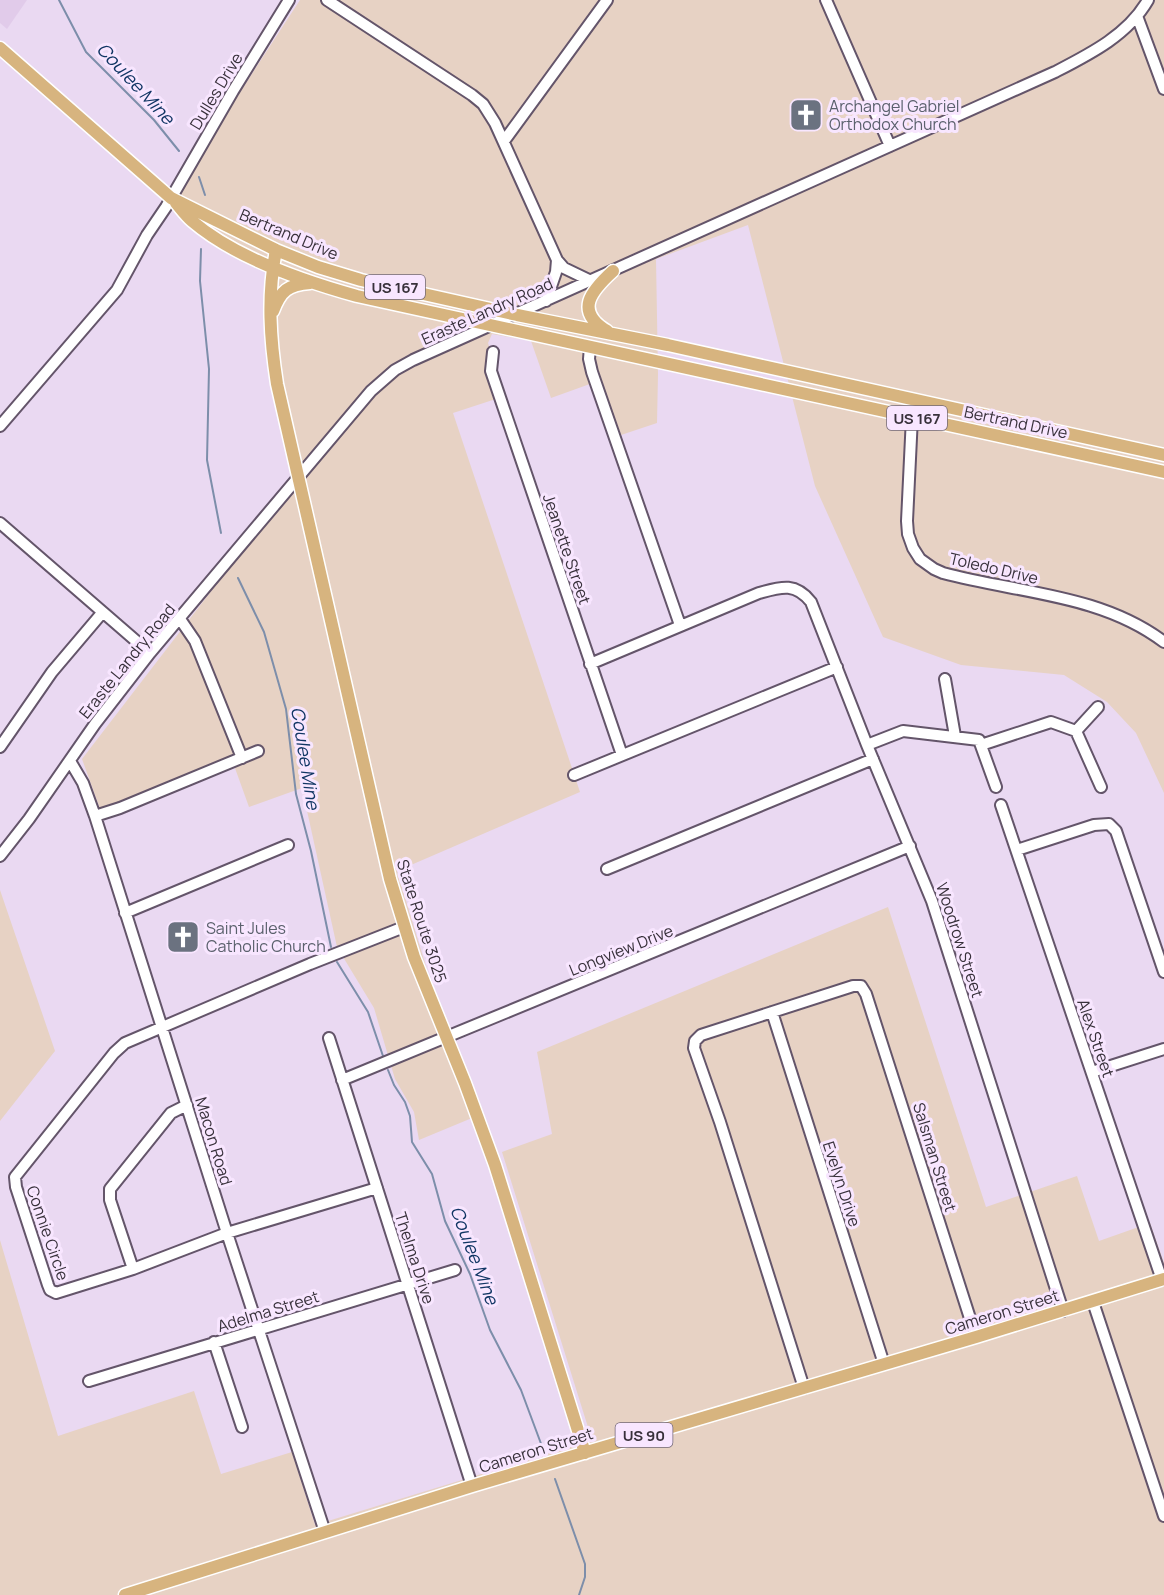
<svg xmlns="http://www.w3.org/2000/svg" width="1164" height="1595" font-family="Manrope,sans-serif">
<style>
.industrial{fill:#e7d2c4}
.built{fill:#e1cbea}
.lines{fill:none;stroke-linecap:round;stroke-linejoin:round}
.stream{stroke:#7d8eaa;stroke-width:2}
.minor-casing{stroke:#64556a;stroke-width:14}
.major-casing{stroke:#fff;stroke-width:15}
.minor{stroke:#fff;stroke-width:10}
.major{stroke:#d7b47f;stroke-width:12}
.labels{text-anchor:middle;dominant-baseline:central;stroke-width:6;stroke-linejoin:round;paint-order:stroke}
.shield{fill:#f8e6ff;stroke:#726776;stroke-width:1.5}
.shield-label{font-size:15px;font-weight:bold;fill:#38313b}
.street-label{font-size:16px;fill:#38313b;stroke:#f8e6ff}
.worship-label{font-size:16px;fill:#5b616d;stroke:#f8e6ff;text-anchor:start}
.water-label{font-size:18px;font-style:italic;fill:#113664;stroke:#f8e6ff}
</style>
<rect width="100%" height="100%" fill="#ead9f2"/>
<path class="industrial" d="M300,0H1164V793L1136,733L1107,702L1064,675L961,665L883,637L815,486L748,225L656,259L658,374L657,423L621,435L601,380L551,398L531,341L492,334L488,343L505,396L453,413L580,792L397,871L472,1118L419,1140L414,1112L395,1079L374,1008L337,947L302,788L249,807L231,757L100,809L82,759L298,478L277,384L272,268L171,198Z
M0,890L55,1051L0,1121Z
M888,907L986,1207L1077,1176L1099,1241L1150,1223L1164,1263V1595H0V1240L58,1436L194,1391L221,1474L292,1452L315,1525L592,1440L502,1152L552,1134L537,1052Z"/>
<path class="built" d="M0,0H27L7,29L0,23Z"/>
<g class="lines">
<path class="stream" d="M59,0L86,52L154,120L179,151
M199,177L205,195
M201,249L200,281L209,369L207,460L221,533
M238,578L264,632L286,709L296,794L311,851L331,947
M337,962L368,1012L383,1056
M388,1070L394,1085L405,1102L410,1116L412,1142L432,1174L445,1221L470,1274L490,1330L521,1390L543,1449
M555,1479L585,1564V1577L579,1595"/>
<g class="minor-casing">
<path id="minor" d="M327,0L472,95L483,104L495,123L557,260L564,268L591,281
M826,0L890,146
M1137,16L1164,89
M504,141L607,0
M546,301L556,272L557,260
M590,347L589,359L592,372L680,625
M493,352L491,371L622,755
M912,417L907,521L908,534L913,548L920,559L934,569L943,573C1017,593 1101,594 1164,642
M0,426L117,290L147,235L166,207L233,91L289,0
M0,523L150,653
M180,619L195,641L242,758
M590,664L759,593C781,587 795,582 811,602L867,745L932,901L1063,1311
M945,679L955,736
M1098,707L1076,731L1101,787
M867,745L903,731L979,740L996,787
M981,745L1051,722L1076,731
M0,747L52,672L102,613
M70,761L83,783L95,816L227,1233L325,1532
M574,775L837,667
M1001,805L1162,1280
M95,816L120,808L258,751
M1017,850L1094,825L1109,824L1116,831L1164,972
M0,856L29,819L95,724L150,653L371,391L395,370L413,360L1055,72C1090,54 1128,35 1148,0
M607,869L873,759
M125,913L288,845
M772,1012L884,1364
M329,1038L472,1486
M1092,1072L1164,1049
M342,1080L910,846
M377,1188L227,1233L133,1269L56,1293L50,1290L48,1285L16,1187L15,1177L114,1053L125,1043L310,964L404,927
M133,1269L110,1200V1189L171,1113L187,1105
M1093,1302L1164,1516
M214,1342L242,1427
M89,1381L455,1270
M804,1388L720,1122L694,1048L695,1041L701,1035L853,986H861L866,994L976,1337"/>
</g>
<g class="major-casing">
<path id="major" d="M0,48L171,198L276,250L318,267L361,280L517,315L668,345L1164,455
M176,203C181,209 186,216 192,221C235,258 303,281 357,296L1164,472
M276,250C267,296 270,339 277,384L390,879L414,957L465,1083L495,1165L585,1453
M273,311C281,290 288,285 310,283
M607,331C574,311 591,291 613,271
M125,1595L472,1486L976,1337L1164,1279"/>
</g>
<use href="#minor" class="minor"/>
<use href="#major" class="major"/>
</g>
<defs>
<g id="church-square" transform="scale(1.725)"><rect x="-9" y="-9" width="18" height="18" rx="4" fill="#6b7280" stroke="#f8e6ff"/><path d="M-1.2-6h2.4v3.5h3.3v2.4h-3.3V6h-2.4V-.1h-3.3v-2.4h3.3Z" fill="#fff"/></g>
</defs>
<g fill-rule="evenodd">
<use href="#church-square" x="806" y="115"/>
<use href="#church-square" x="183" y="937"/>
</g>
<g class="labels">
<g class="shield">
<rect x="365" y="275" width="60" height="24" rx="4.5"/>
<rect x="887" y="406" width="60" height="24" rx="4.5"/>
<rect x="615.5" y="1423" width="57" height="24" rx="4.5"/>
</g>
<g class="shield-label">
<text x="395" y="287">US 167</text>
<text x="917" y="418">US 167</text>
<text x="644" y="1435">US 90</text>
</g>
<g class="street-label">
<text transform="translate(216 91) rotate(-59)">Dulles Drive</text>
<text transform="translate(289 234) rotate(23)">Bertrand Drive</text>
<text transform="translate(487 311) rotate(-24)">Eraste Landry Road</text>
<text transform="translate(1016 422) rotate(12)">Bertrand Drive</text>
<text transform="translate(567 549) rotate(71)">Jeanette Street</text>
<text transform="translate(994 568) rotate(13)">Toledo Drive</text>
<text transform="translate(127 661) rotate(-51)">Eraste Landry Road</text>
<text transform="translate(422 921) rotate(72)">State Route 3025</text>
<text transform="translate(960 940) rotate(72)">Woodrow Street</text>
<text transform="translate(621 950) rotate(-22)">Longview Drive</text>
<text transform="translate(1096 1038) rotate(71)">Alex Street</text>
<text transform="translate(214 1141) rotate(73)">Macon Road</text>
<text transform="translate(935 1157) rotate(73)">Salsman Street</text>
<text transform="translate(842 1184) rotate(72)">Evelyn Drive</text>
<text transform="translate(48 1233) rotate(71)">Connie Circle</text>
<text transform="translate(415 1258) rotate(72)">Thelma Drive</text>
<text transform="translate(268 1311) rotate(-17)">Adelma Street</text>
<text transform="translate(1002 1312) rotate(-17)">Cameron Street</text>
<text transform="translate(536 1450) rotate(-17)">Cameron Street</text>
</g>
<g class="worship-label">
<text x="829" y="106">Archangel Gabriel<tspan x="829" dy="18">Orthodox Church</tspan></text>
<text x="206" y="928">Saint Jules<tspan x="206" dy="18">Catholic Church</tspan></text>
</g>
<g class="water-label">
<text transform="translate(136 83) rotate(47)">Coulee Mine</text>
<text transform="translate(306 758) rotate(81)">Coulee Mine</text>
<text transform="translate(475 1255) rotate(69)">Coulee Mine</text>
</g>
</g>
</svg>
